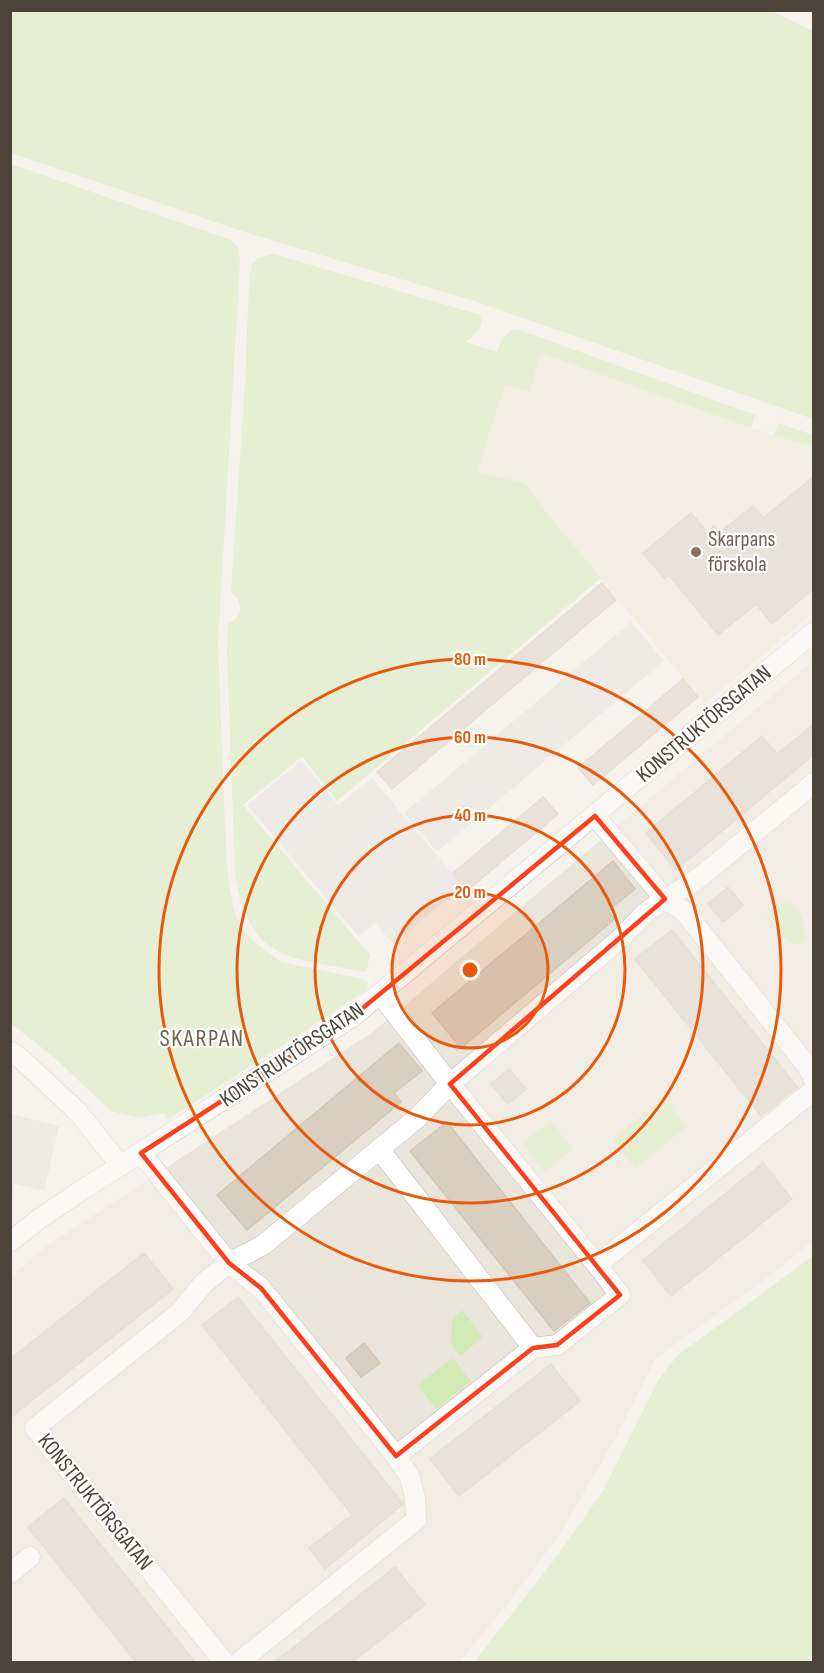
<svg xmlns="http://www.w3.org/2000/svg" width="824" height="1673" font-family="'Sofia Sans Condensed',sans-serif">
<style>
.residential{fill:#eae5da}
.education{fill:#efe8d6}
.green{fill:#d2eab5}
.parking{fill:#e5e3e0}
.building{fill:#d8cfc1;stroke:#d3c7b4;stroke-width:1.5}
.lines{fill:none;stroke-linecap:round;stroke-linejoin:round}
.minor-casing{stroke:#c2bbae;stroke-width:21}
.minor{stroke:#fff;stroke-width:20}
.marked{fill:none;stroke:#fc3f1d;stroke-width:4.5;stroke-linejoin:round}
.ring{fill:none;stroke:#e8590c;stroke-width:3}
.education-dot{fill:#8d6e63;stroke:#fff;stroke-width:2}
.labels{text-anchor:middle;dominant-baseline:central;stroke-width:4.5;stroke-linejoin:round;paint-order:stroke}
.education-label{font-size:22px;fill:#785e54;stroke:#fff;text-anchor:start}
.street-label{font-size:22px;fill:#4b4439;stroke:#fff}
.neighbourhood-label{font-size:24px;letter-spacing:1.5px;fill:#6e6250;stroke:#fff}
.centre{fill:#e8590c;stroke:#fff;stroke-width:3}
.ring-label{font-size:18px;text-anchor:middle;font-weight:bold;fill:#e8590c;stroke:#fff;stroke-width:4.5;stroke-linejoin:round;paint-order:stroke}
</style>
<rect width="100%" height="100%" fill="#f6f3ec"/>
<path class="residential" d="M813,661V1240L775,1272L656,1358L614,1441L559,1535L505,1607L459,1662H11V1277L45,1247L373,1032Z"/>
<path class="education" d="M541,352L751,428L813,447V612L705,704L557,526L525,483L477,472L505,383Z"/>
<path class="green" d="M771,11L813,31V419L474,301L248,233L11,153V11Z
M11,164L231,240L238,247L240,262L218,644L225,826L228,877L234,910L240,926L253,941L281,962L357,978L368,982L367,990L168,1120L164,1113L139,1118L111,1111L49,1053L11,1024Z
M274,254L480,315C485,327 474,335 466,342L497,352C501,341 504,332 517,329L755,415L751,428L541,353L529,392L505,384L477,472L525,483L557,526L601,578L337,801L302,757L243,805L370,955L366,972C290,957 249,963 235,873L227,651L228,624L235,620L241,610L238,600L231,591L245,385L249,283L252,264L258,258Z
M778,423L813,435V447L774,435Z
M790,900L802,917L806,940L797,945L781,936L766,917Z
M664,1098L687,1127L635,1168L612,1139Z
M551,1121L573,1149L544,1172L522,1143Z
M813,1256V1662H474L551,1564L603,1491L659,1379L678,1355Z
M462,1310L483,1337L460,1356L451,1343L452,1319Z
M453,1358L471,1381L437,1409L419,1388L421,1382Z"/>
<path class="parking" d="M631,622L664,661L437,852L404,813Z
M301,760L338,805L372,778L463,886L393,944L375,923L358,936L247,805Z
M11,1114L59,1126L44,1191L15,1184L11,1203Z"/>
<path class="building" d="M813,477V589L772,624L756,604L718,635L669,575L665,579L643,553L691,513L707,532L714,526L720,532L753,506L763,518Z
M602,583L616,600L392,789L377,772Z
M683,679L698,697L593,785L578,768Z
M813,725V755L676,870L646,833L762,736L777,754Z
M543,797L558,814L467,891L453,873Z
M613,861L635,889L608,911L615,919L461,1048L432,1013Z
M728,887L743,905L723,922L708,904Z
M672,930L797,1087L761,1116L635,959Z
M399,1043L422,1071L394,1093L401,1102L247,1230L217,1195Z
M509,1069L526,1089L508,1104L491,1084Z
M447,1122L590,1303L554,1331L410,1151Z
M763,1163L792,1199L671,1296L643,1260Z
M144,1253L173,1289L10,1418V1359Z
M238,1297L403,1504L325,1569L309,1548L352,1515L202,1325Z
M364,1343L380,1363L361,1377L346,1358Z
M551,1364L580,1401L459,1496L430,1459Z
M64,1498L81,1520L195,1662H136L28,1527Z
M395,1567L425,1605L352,1662H275Z"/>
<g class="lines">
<g class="minor-casing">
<path id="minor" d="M595,816L665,899L684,911L808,1067L814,1080
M381,995L450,1084L597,1265
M10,1051L21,1059L77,1111L121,1166
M379,1149L533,1348
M141,1153L229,1263L261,1288L396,1456
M10,1242L39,1219L79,1192L352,1017L814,632
M10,1573L30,1557
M224,1662L35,1428L179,1313L204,1283L229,1263L263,1245L416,1119L450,1084L622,937L646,912L699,878L814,783
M239,1662L416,1520L415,1498L410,1477L396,1456L533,1348L557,1345L620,1295L597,1265L814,1090"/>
</g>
<use href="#minor" class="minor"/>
</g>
<path d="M0 0H824V1673H0ZM595,816L665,899L450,1084L620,1295L557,1345L533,1348L396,1456L261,1288L229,1263L141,1153L352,1017Z" fill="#f6f3ec" fill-opacity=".55" fill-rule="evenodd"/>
<path class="marked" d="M595,816L665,899L450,1084L620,1295L557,1345L533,1348L396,1456L261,1288L229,1263L141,1153L352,1017Z"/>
<circle cx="470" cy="970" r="78" fill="#e8590c" fill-opacity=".12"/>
<g class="ring">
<circle cx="470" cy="970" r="78"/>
<circle cx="470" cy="970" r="155"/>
<circle cx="470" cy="970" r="233"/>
<circle cx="470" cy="970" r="311"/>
</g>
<circle class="education-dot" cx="696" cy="552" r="6"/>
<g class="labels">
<g class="education-label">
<text x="708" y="539">Skarpans<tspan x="708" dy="25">förskola</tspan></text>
</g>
<g class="street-label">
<text transform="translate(704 724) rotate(-40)">KONSTRUKTÖRSGATAN</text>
<text transform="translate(292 1055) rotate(-34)">KONSTRUKTÖRSGATAN</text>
<text transform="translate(95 1502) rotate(51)">KONSTRUKTÖRSGATAN</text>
</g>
<g class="neighbourhood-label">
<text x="202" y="1038">SKARPAN</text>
</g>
</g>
<circle cx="470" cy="970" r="9" class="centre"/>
<g class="ring-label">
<text x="470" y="665">80 m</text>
<text x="470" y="743">60 m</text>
<text x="470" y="821">40 m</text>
<text x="470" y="898">20 m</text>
</g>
<rect width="824" height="1673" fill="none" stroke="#4b4439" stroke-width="24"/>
</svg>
